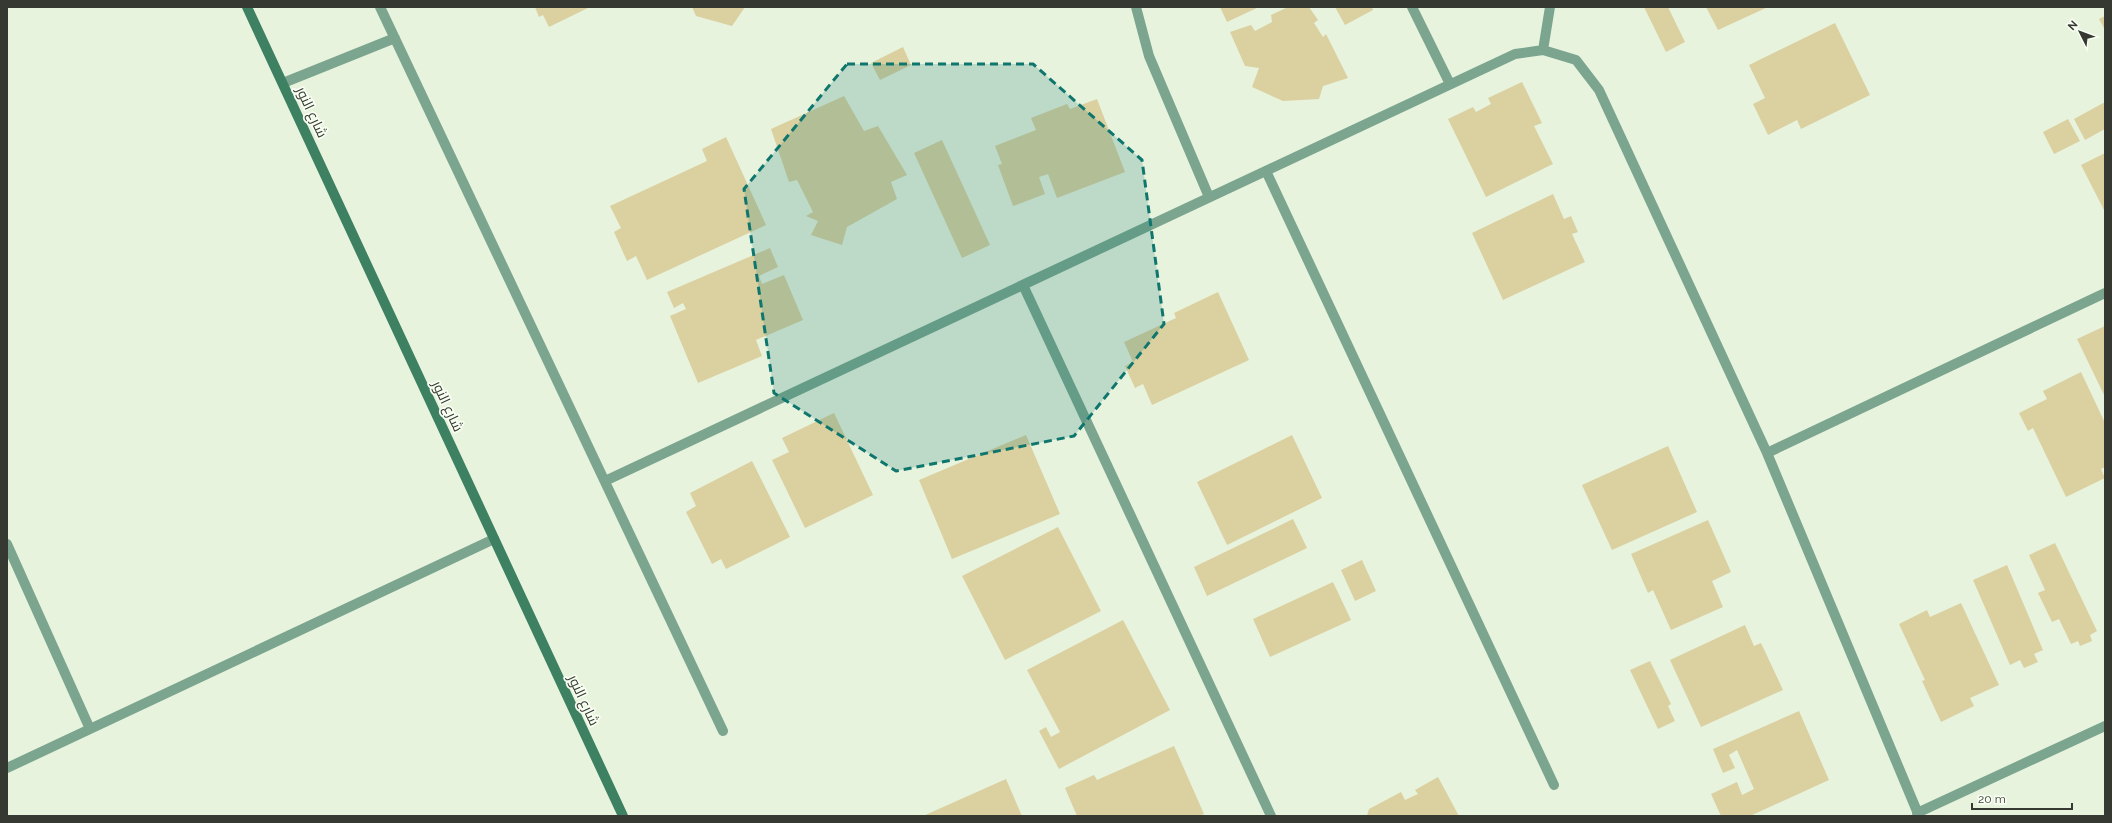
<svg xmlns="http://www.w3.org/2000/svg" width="2112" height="823" font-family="Raleway,Cairo,sans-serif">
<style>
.building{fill:#dbd0a0}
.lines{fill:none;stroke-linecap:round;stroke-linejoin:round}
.street{stroke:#7ba58f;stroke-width:10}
.secondary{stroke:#3e8162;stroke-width:10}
.marked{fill:#0f766e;fill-opacity:0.2;stroke:#0f766e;stroke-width:3;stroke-dasharray:8 5;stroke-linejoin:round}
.labels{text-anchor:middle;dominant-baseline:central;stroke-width:3.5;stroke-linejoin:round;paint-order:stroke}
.street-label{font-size:14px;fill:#353931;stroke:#f8fef2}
</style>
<rect width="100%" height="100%" fill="#e8f3de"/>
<path class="building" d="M535,7H590L549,27L543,15L539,17Z
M692,7H745L732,26L696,16Z
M1220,7H1259L1227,22Z
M1288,7H1309L1318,20L1314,23L1323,37L1326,34L1348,78L1323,86L1319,99L1283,101L1252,87L1259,68L1245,66L1230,32L1251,25L1255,31L1272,22L1271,15Z
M1335,7H1372L1373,10L1345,25Z
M1644,7H1668L1685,42L1666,52Z
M1706,7H1768L1718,30Z
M2105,16V30L2099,19Z
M1835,23L1870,95L1801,129L1797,120L1768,135L1753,104L1765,98L1749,65Z
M903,47L911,65L880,80L871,63Z
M1522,82L1542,123L1534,126L1553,164L1486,197L1448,119L1473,107L1476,112L1491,104L1488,98Z
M844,96L864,131L878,126L907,175L891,182L897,199L847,227L842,245L811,235L818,221L806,216L813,212L797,180L789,182L771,129Z
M1097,99L1125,172L1057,198L1048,174L1039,177L1045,194L1013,206L998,165L1002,164L995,146L1036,130L1031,118L1067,104L1070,109Z
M2105,102V129L2085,140L2074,119Z
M2068,119L2080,141L2054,154L2043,132Z
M726,137L766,225L647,280L636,256L627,261L614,232L621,228L610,206L707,161L702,149Z
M942,140L990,245L962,258L914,153Z
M2105,153V212L2081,165Z
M1553,194L1564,219L1571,216L1578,232L1572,234L1585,262L1503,300L1472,233Z
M770,248L778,267L759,276L762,284L784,275L803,320L756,340L762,356L698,383L670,316L686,309L683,303L674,308L667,292Z
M1218,292L1249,360L1152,405L1143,384L1135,388L1125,366L1133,362L1124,342L1176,318L1174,313Z
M2105,326V397L2077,339Z
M2081,372L2105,423V467L2101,469L2105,478L2066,497L2033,428L2028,431L2019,413L2047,399L2043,391Z
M834,413L873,495L805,528L772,460L789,452L782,438Z
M1026,435L1060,514L952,559L919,480Z
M1292,435L1322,498L1227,545L1197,482Z
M1668,446L1697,512L1612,550L1582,485Z
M752,461L790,537L726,569L721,559L712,564L686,512L696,506L690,493Z
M1293,519L1307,548L1207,596L1194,567Z
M1708,520L1731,572L1712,581L1723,607L1671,630L1653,590L1648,593L1631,554Z
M1058,527L1101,611L1005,660L962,576Z
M2055,543L2097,631L2090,635L2092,641L2080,646L2078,641L2071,644L2059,619L2052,622L2038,593L2045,590L2029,555Z
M1362,560L1376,591L1355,601L1341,570Z
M2007,565L2043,650L2034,654L2038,662L2024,668L2020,660L2010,665L1973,580Z
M1333,582L1351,620L1270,657L1253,619Z
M1961,603L1999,685L1970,698L1974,706L1941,722L1922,681L1925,680L1899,624L1927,610L1930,617Z
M1123,620L1170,710L1059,769L1039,731L1046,727L1051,737L1060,732L1027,670Z
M1745,625L1754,646L1761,643L1783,690L1701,727L1670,660Z
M1650,661L1671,704L1668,706L1675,721L1658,729L1630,670Z
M1799,711L1829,780L1750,816H1721L1711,794L1737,782L1742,795L1754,789L1737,750L1729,755L1735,768L1723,773L1713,749Z
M1174,746L1204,814L1200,816H1077L1065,788L1094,775L1097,780Z
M1438,777L1459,816H1367L1369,809L1401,792L1405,800L1418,794L1415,790Z
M1006,779L1022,816H923Z"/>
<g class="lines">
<path class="street" d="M380,7L723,731
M1136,7L1149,56L1209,197
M1412,7L1450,84
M1543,50L1550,7
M283,83L395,38
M1266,171L1554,785
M1023,285L1271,816
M1767,453L2105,293
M605,481L1515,54L1543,50L1576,60L1599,90L1767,453L1919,816
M7,544L90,729
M7,768L494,539
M1917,813L2105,726"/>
<path class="secondary" d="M247,7L623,816"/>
</g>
<path class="marked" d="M847,64H1033L1142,160L1164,324L1074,436L896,471L774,393L744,189Z"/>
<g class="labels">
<g class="street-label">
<text transform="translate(312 112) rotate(65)">شارع النور</text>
<text transform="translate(448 406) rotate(65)">شارع النور</text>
<text transform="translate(584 700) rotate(65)">شارع النور</text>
</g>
</g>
<rect width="2112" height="823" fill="none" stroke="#353931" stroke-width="16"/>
<g transform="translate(2080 32) rotate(312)" stroke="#f8fef2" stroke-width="3" paint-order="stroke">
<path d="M0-3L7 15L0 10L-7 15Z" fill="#353931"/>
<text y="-6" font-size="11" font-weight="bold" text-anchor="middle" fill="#353931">N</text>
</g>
<path d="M1972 803v6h100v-6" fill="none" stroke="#353931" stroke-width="2"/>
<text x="1978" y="803" font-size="12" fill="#353931" stroke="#f8fef2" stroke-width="3" paint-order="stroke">20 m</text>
</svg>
